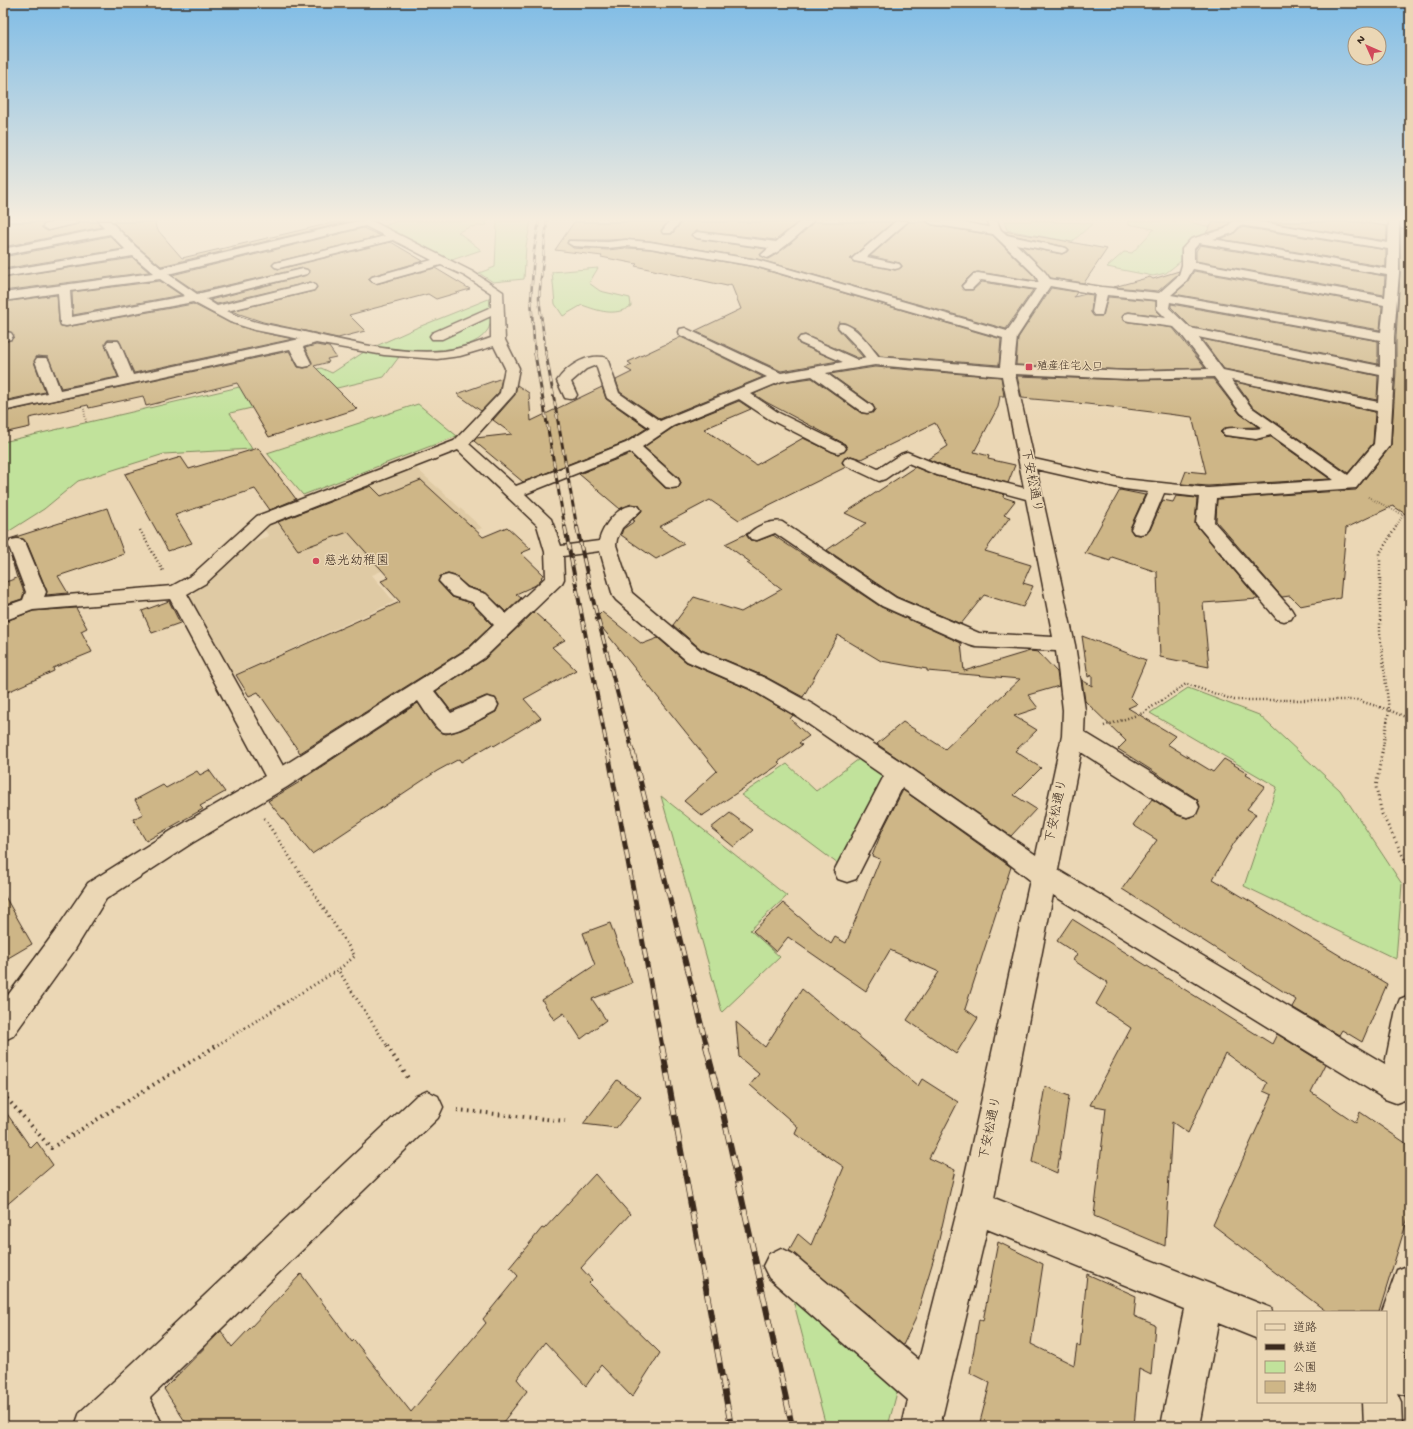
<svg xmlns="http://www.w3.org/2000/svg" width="1413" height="1429" font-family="'Gochi Hand','Klee One',sans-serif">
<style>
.built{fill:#dfcaa4}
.green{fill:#c1e29b;stroke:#7e865c}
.building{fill:#ceb687;stroke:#3b2a1e}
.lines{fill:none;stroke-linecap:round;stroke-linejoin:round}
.minor-casing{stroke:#3b2a1e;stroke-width:3}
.path-far3{stroke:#3b2a1e;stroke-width:2;stroke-dasharray:0.5 2;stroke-linecap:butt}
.path-far2{stroke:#3b2a1e;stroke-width:2.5;stroke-dasharray:1 2.5;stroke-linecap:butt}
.path-far1{stroke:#3b2a1e;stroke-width:3;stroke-dasharray:1 3.5;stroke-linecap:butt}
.path{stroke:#3b2a1e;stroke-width:4;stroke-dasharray:1.5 4.5;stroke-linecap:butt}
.minor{fill:#ebd7b5;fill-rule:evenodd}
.rail-far4-casing{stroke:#3b2a1e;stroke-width:2.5}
.rail-far3-casing{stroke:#3b2a1e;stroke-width:3}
.rail-far2-casing{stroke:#3b2a1e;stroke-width:4}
.rail-far1-casing{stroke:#3b2a1e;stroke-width:5}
.rail-casing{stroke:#3b2a1e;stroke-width:6}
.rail-far4{stroke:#ebd7b5;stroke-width:1.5;stroke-dasharray:5;stroke-linecap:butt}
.rail-far3{stroke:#ebd7b5;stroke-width:2;stroke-dasharray:6;stroke-linecap:butt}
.rail-far2{stroke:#ebd7b5;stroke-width:2.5;stroke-dasharray:8;stroke-linecap:butt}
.rail-far1{stroke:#ebd7b5;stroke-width:3.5;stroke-dasharray:10;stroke-linecap:butt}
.rail{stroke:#ebd7b5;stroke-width:4.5;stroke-dasharray:14;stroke-linecap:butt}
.poi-dot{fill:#d1495b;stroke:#ebd7b5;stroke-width:1.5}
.labels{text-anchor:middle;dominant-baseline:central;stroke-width:3;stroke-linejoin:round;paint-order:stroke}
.far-poi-label{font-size:11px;fill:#3b2a1e;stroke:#ebd7b5;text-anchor:start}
.street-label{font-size:13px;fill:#3b2a1e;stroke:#ebd7b5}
.poi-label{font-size:13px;fill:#3b2a1e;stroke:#ebd7b5;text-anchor:start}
</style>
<rect width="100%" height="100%" fill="#ebd7b5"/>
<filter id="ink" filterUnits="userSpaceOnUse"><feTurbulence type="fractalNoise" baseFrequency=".025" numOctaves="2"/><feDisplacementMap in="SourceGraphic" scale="8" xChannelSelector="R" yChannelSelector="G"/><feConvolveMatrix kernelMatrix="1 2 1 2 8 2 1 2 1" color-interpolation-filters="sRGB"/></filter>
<g filter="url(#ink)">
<path class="built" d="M415,467L482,528L372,575L394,602L232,676L188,599L241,546L269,536L263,528L269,522Z"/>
<path class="green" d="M397,221H486L487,225L470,227L458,232L481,250L449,261L380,228Z
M497,221H531L526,246L524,279L493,282L479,273L495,267Z
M1051,221C1065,224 1077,221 1092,224L1072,242L1007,230L1004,221Z
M1129,221H1185L1224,230L1190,240L1181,249V261L1166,273L1153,276L1107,267L1124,252L1132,253L1154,229L1128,224Z
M598,268L589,283L600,291L630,298L631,306C615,317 599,311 582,305L563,316L555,304L552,272Z
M491,298C491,308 493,323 487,331C469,358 402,350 374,347L416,328Z
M364,352L399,357L384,377L230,413L252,449L164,454L78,481L44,509L3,535V442L321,368L332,373Z
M418,404L457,436L303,495L267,453Z
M1188,688L1259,715L1340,790L1402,884L1396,959L1244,886L1277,787L1150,713Z
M859,759L886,774L838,864L794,831L741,795L787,764L816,791Z
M661,796L787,896L750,930L780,957L722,1012Z
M791,1292L899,1385L888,1426H826Z"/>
<path class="building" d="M3,222H51L44,224L42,226V228L48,231L78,224L80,222H97L102,227L3,247Z
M113,222H155L156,228L182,258L323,225L339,222H348L161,266L137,246Z
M574,222H668L661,230L663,234H672L682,222H798L776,240L697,231L691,234L697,239L766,249L760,255L768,259L791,243L814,222H893L850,259L854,262L895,270L902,267L900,263L870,256L909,222H926L932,225L992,235L1035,277L1037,281L978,272L973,273L961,285L964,290H973L982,282L1033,290L1006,329L757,259L650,241L626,239L608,240H568L567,243L573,248L608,250L626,248L650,249L755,267L1001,339L999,365L880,356L857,329L845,323L839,322L837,328L863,357L858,358L805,335L800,336L797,339L799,344L838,361L781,371L695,331L741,309L731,284L727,286L635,266L637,264L601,257L602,256L555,250Z
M1213,222H1230L1224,228L1206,233Z
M1266,222H1358L1387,226V241Z
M1241,227L1386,250V267L1220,239L1233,234Z
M363,228L381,236L275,262L272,265L275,268L279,269L391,242L423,261L372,276L368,279L371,282L376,284L435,268L470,289L436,299L428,294L349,315L365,331L338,338L263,322L231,311L314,291L317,288L314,283L310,282L217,304L210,300L307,275L310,272L307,269L303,268L197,292L172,275Z
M1400,228L1410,230V517L1393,506L1346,528L1340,598L1300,606L1290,596L1282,597L1216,521L1217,499L1356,490L1391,446L1396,372V337L1400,273Z
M1004,231L1054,239L1107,249L1084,283L1051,278L1021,246L1062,254L1069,251V249L1066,247L1008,234Z
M110,236L123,249L3,269V257Z
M1200,245L1385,276L1384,295L1196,261V251Z
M133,258L149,272L3,291V278Z
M1179,271L1178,274L1158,291L1114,287L1150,277L1153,279Z
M1194,271L1382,306L1380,330L1174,294L1186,284Z
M160,281L181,295L73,315L72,292Z
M1051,288L1077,292L1074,297L1086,294L1093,295L1091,312L1094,316H1103L1108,297L1156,301V310L1162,316L1129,312L1124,313L1122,318L1125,321L1129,322L1173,328L1205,368L1127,370L1016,365L1018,338Z
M57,295L59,322L61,326L66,327L193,304L230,323L255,331L293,339L134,373L119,340H108L105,345L118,377L61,388L48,357L37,356L34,362L45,392L3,401V342L11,340L14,337L11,332L3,331V302Z
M1171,304L1378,341V364L1191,327L1171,307Z
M681,337L763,377L660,419L620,392L616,380L632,372L625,368L632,365L628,362Z
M1202,339L1378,376L1377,400L1224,369Z
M316,345L329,347L336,357L327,359L329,362L314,366L357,409L269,437L237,383L146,406L143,396L89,408L88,405L29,418L30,427L3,433V412L289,351L298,367L304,368L309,367L312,362L305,348Z
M875,367L1001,377L1004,396H1000L998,407L974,452L989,456L988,459L1015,465L1008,483L949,468L928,459L948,446L935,423L861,459L851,456L845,458L842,463L846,467L739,520L710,500L659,527L684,544L656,559L621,535L623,529L635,521L633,520L642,511L639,505L631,504L620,509L579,474L630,454L665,488H678L681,484L679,478L644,447L674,427L739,401L751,409L704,429L756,465L803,438L832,452L838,454L844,452L847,449L845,444L766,402L754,394L782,382L812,378L861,413H872L875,410L873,405L830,374Z
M1017,376L1127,380L1213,379L1240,414L1258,427L1225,428L1220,432L1224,436L1256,440L1271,437L1330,479L1208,486L1181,484L1186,471L1206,473L1192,417L1087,404L1022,398Z
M502,378L499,392L481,411L457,394Z
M1235,382L1375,412L1373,443L1348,473L1252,406Z
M517,385L529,393L531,421L602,387L606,399L647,428L625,442L523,482L474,441L476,438L512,434L493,420L515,395Z
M258,448L296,499L270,510L255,489L175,515L192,543L168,551L125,474L181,457L189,469Z
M915,467L937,476L1004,494L1003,497L1015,501L1004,515L1010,517L985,551L1031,565L1023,583L1033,586L1023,607L984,595L961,624L897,597L827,550L866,523L845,513Z
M421,480L483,537L507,527L531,549L521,553L544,575L541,577L542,578L536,585L516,594L521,598L506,612L486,593L468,587L455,576L448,574L441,576L438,582L452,597L471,603L492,625L469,647L300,753L258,692L249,696L236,675L400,602L381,581L389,578L348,532L298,550L278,522L371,486L381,496Z
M1120,490L1145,495L1130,528L1133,534L1140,535L1146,534L1150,530L1163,500L1173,502L1176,496L1197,498L1195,524L1258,599L1203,603L1209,667L1160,657L1157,572L1112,557L1110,561L1085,553Z
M107,508L124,554L58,576L68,593L46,595L47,591L27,543L23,539L17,538L11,539L7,543L6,540Z
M748,533L746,535L750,540L757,541L773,535L881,607L961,643L964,671L1030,651L1038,652L1057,672L1059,686L1028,695L1038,708L1014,716L1037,730L1015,751L1041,768L1014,795L1036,809L1011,836L877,744L903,722L945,749L1020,679L927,671V669L881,661L838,635L803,697L766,677L702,650L673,625L694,597L741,612L782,589L747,563L750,562L725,544Z
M11,557L24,592L22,599L3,605V583L17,578Z
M169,601L180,623L152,633L142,611Z
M76,608L87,628L81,631L92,652L53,668L54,671L3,694V622L33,611Z
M534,612L565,640L552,647L576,670L524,699L541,718L494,746L492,744L461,762L459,759L437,771L312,854L268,801L303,780L302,779L313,772L418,703L434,727L440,732L446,734L461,730L496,712L499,704L495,698L486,696L451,711L436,691L485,659Z
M602,612L642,644L658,638L686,662L748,689L793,715L790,719L809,736L799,743L802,745L778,762L780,764L702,816L684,801L717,771L595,619Z
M1082,636L1146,660L1130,697L1137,704L1128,708L1175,736L1167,744L1213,772L1224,759L1248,773L1246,775L1265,786L1247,809L1256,814L1234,843L1213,879L1387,984L1362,1042L1342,1030L1339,1035L1292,1007L1296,1000L1292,997L1122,889L1157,840L1133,825L1152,799L1177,815L1187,818L1196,815L1200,806L1197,799L1118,749L1126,741L1085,701L1082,680L1092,686V675L1088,677Z
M209,770L225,792L200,806L203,809L146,841L133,819L143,814L135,800L163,785L166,788L197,771L200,775Z
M903,790L1011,867L965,1009L978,1018L956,1054L907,1020L939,972L890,950L866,991L788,937L776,952L753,931L783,903L831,944L835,937L846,943L880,859L872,856L882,831Z
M730,813L753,830L734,847L711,828Z
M3,893L32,944L3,961Z
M1072,919L1272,1044L1277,1034L1325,1064L1311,1092L1356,1123L1360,1112L1410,1146V1211L1379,1312H1327L1213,1225L1272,1095L1263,1091L1267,1083L1225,1053L1188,1133L1172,1122L1165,1246L1094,1216L1106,1108L1090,1105L1131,1028L1096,1004L1108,983L1073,960L1077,954L1057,941Z
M610,923L632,983L592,999L606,1020L581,1039L564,1013L554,1020L542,1000L595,965L583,933Z
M802,989L918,1086L922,1079L958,1102L929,1158L955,1170L937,1248L915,1320L903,1345L789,1250L798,1234L811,1245L844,1167L795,1134L798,1127L750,1085L759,1074L739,1057L736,1022L765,1047Z
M617,1080L641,1097L616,1128L583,1124Z
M1045,1086L1069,1096L1057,1173L1032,1162Z
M3,1108L31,1148L37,1142L53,1165L3,1208Z
M595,1174L630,1214L581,1268L592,1280L589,1283L660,1353L632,1397L601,1365L586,1386L545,1342L517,1379L527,1391L500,1426H188L164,1389L221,1331L232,1347L301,1274L352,1342L354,1340L411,1412L486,1323L483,1319L518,1276L510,1267L542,1228L544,1229Z
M998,1242L1043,1264L1031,1344L1074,1365L1077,1345L1080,1347L1087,1274L1136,1296L1134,1316L1155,1325L1151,1375L1139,1369L1134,1426H979L990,1383L970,1373L979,1319L983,1321Z"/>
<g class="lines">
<g class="minor-casing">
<path id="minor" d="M58,221H79L78,223L48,230L43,227L44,225Z
M98,221H110L136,247L161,268L358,221H372L473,272L503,292L505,340L519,368L514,394L469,444L516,486L626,443L650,428L607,398L596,365L586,369L571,382L577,395L575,398L570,399L565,398L557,381C568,365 588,353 607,358L619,393L660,421L767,377L680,335L679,332L680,329L685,328L781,373L843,362L800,343L798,340L800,337L805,336L858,360L866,358L857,347L838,327L839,324C853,321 871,347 879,357L1000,367L1003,338L755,266L650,248L626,246L608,248L573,246L568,243L569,241L608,242L626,240L650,242L757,260L1007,331L1036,289L981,280L972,289H964L962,286L974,274L978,273L1039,283L1036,276L993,234L932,224L927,221H955L989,227L987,221H997L1001,230L1007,235L1066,248L1068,250L1062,253L1016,244L1045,272L1050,279L1102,287L1159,293L1179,275L1182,265V249L1191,239L1225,229L1233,221H1254L1388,243L1389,221H1399V273L1394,337V372L1390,445L1356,488L1216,498L1214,522L1291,609L1294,614L1291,619L1284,621L1277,619L1199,527L1196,523L1199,497L1164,493L1149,529L1146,533L1140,534L1134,533L1131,529L1148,492L1124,489L1036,469L1075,645L1085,710L1084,732L1196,800L1199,807L1196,814L1187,817L1178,814L1081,752L1058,870L1385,1064L1396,1009L1400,999L1410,995V1091L1407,1099L1396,1103L1385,1099L1053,895L994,1198L1271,1308L1272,1312H1258V1339L1218,1323L1199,1426H1161L1184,1309L987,1229L940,1426H902L908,1400L769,1278L763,1266L769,1254L781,1248L793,1254L919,1360L958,1207L1030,880L1003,859L902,788L856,879L847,882L838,879L834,871L884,776L798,717L749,688L687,661L616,600L613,596L600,551L563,556L564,579L562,583L484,658L434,691L451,713L487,697L495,699L498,705L495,711C484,716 452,738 441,731C435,728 423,708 418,701L287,787L192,843L106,899L74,951L13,1036L3,1041V1002L54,933L88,883L174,829L265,776L170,599L33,610L3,621V607L23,600L26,592L8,544L11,540L17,539L23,540L26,544L46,592L44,597L172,586L192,575L257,516L454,441L500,393L505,368L494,346L460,356L437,359L384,355L316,343L303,347L311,363L309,366L304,367L299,366L290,349L3,411V403L47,393L35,361L37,358H47L49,361L60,390L120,378L106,344L108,341H118L120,344L133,375L300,339L255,330L230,322L193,302L66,326L61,325L60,322L58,293L3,301V293L153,273L133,256L3,277V271L126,250L110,234L3,255V249L105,228ZM1240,225L1388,249L1387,269L1213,239L1233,233ZM365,226L385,236L275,263L273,265L275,267L279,268L393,240L432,260L372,277L370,279L372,281L376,283L441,265L465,276L491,293V307L432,333L430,336L432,339H442L491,316V338C476,343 461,349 444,351C397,355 346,341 300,331C275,326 249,323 227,311L314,290L316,287L314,284L310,283L217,306L206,299L307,274L309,272L307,270L303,269L197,294L168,274ZM1199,243L1387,275L1385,297L1194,262V249ZM1193,269L1384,305L1381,332L1171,295L1185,283ZM160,279L185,296L72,317L70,291ZM1050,286L1095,294L1092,312L1094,315H1102L1107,295L1157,300V309L1166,318L1129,313L1125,314L1123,317L1125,320L1129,321L1174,327L1181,334L1208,369L1127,371L1014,366L1017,337ZM1170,302L1380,340V366L1190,328L1169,308ZM1198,337L1380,375L1378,402L1223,370ZM875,365L1002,376L1024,488L949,469L907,452L901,454L878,469L857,459L851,457L845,459L843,462L845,465L879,481L885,479L908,463L937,475L1026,499L1053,637L979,633L896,598L782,522C772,520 754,526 748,535L751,539L757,540L775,533L882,606L969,645L976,647L1056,651L1063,710L1062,736L1036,855L906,765L814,705L765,678L701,651L632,593L616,545L617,539L622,528L641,510L638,506C620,502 603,525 599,541L561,546L551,519L525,494L630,452L666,487L672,488L678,487L680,483L678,479L642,447L673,426L739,399L769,419L832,451L838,453L844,451L846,448L844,445L779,413L751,394L782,381L812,376L862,412L867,413L872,412L874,409L872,406L826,373ZM1015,374L1127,379L1214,377L1241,413L1262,428C1249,431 1237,426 1225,429L1222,432L1225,435L1256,439L1271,435L1334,480L1208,488L1124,479L1034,459ZM1231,380L1377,411L1374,444L1348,475L1251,407ZM458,450L537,525L545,552L546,577L506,614L486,594L467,588L455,577L448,575L441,577L439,581L453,596L472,602L494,625L470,648L283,766L187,594L206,583L269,524Z
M670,221H681L671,233H663L662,231Z
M801,221H813C806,229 775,256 767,258L761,255L769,248L697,238L692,235L697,232L776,242Z
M896,221H908L867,257L899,264L901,266L899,268L895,269L854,261L852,259L854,257Z
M6,332L11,333L13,336L11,339L3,341V333Z
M427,1091L438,1096L443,1107L438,1118L150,1398L163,1426H75L80,1412L114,1381L416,1096Z
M1410,1265V1339L1404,1357L1410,1358V1396L1397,1393L1401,1402L1402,1426H1364L1363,1402H1386V1312H1382L1397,1270Z"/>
</g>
<path class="path-far3" d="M84,409L86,422
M1368,497L1403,515L1395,528"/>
<path class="path-far2" d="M140,530L163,571
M1104,726L1143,713L1186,684L1234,700H1357L1389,710L1410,719
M1382,753L1389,710L1380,634V553L1396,527"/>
<path class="path-far1" d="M1382,752L1376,787L1382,814L1410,870
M264,818L355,956L338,970
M214,1047L338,970L388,1047"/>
<path class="path" d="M387,1046L410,1081
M3,1094L51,1148L216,1046
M457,1110L565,1121"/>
<use href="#minor" class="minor"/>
<g class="rail-far4-casing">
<path id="rail-far4" d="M535,355L531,299L534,251L539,221
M546,355L539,298L547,221"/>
</g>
<g class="rail-far3-casing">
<path id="rail-far3" d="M535,354L565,528
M546,354L577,528"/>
</g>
<g class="rail-far2-casing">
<path id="rail-far2" d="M565,527L608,753
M577,527L591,592L633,753"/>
</g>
<g class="rail-far1-casing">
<path id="rail-far1" d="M608,752L662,1047
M633,752L707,1047"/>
</g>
<g class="rail-casing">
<path id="rail" d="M662,1046L731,1426
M706,1046L721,1104L792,1426"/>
</g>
<use href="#rail-far4" class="rail-far4"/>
<use href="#rail-far3" class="rail-far3"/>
<use href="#rail-far2" class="rail-far2"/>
<use href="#rail-far1" class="rail-far1"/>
<use href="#rail" class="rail"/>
</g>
</g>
<linearGradient id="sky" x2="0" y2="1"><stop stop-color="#7fbce6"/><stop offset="0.52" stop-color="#f6edde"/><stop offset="1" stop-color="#f6edde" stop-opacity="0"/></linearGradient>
<rect width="1413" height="422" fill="url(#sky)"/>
<g class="poi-dot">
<rect x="1025" y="363" width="8" height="8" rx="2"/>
<circle cx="316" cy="561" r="4"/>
</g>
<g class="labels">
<g class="far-poi-label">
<text x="1037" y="367">殖産住宅入口</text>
</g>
<g class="street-label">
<text transform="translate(1031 481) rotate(79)">下安松通り</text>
<text transform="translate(1057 811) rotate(-78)">下安松通り</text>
<text transform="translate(991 1128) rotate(-78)">下安松通り</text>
</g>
<g class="poi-label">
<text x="324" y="561">慈光幼稚園</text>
</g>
</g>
<rect width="1413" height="1429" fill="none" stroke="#ebd7b5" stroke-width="16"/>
<rect x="8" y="8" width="1397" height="1413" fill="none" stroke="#3b2a1e" stroke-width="1.5" filter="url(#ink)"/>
<rect x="1257" y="1311" width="130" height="92" fill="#ebd7b5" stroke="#a59279"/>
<rect x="1265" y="1324" width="20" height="6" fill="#ebd7b5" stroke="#a59279"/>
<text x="1293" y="1331" font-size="12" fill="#3b2a1e">道路</text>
<rect x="1265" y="1344" width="20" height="6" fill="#3b2a1e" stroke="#a59279"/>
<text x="1293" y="1351" font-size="12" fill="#3b2a1e">鉄道</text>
<rect x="1265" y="1361" width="20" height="12" fill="#c1e29b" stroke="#a59279"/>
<text x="1293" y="1371" font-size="12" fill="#3b2a1e">公園</text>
<rect x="1265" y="1381" width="20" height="12" fill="#ceb687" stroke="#a59279"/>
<text x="1293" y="1391" font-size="12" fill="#3b2a1e">建物</text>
<g transform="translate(1367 46) rotate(315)"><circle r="19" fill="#ebd7b5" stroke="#a59279"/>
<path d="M0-3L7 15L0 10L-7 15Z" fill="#d1495b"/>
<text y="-6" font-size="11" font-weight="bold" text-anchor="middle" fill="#3b2a1e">N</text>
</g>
</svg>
